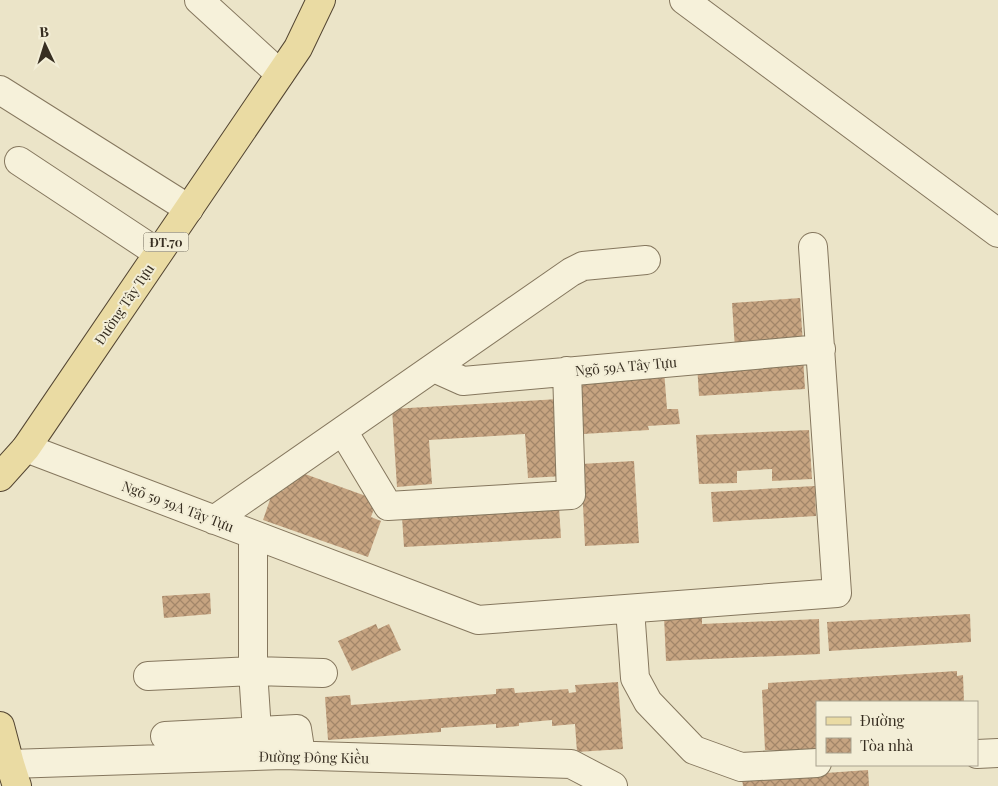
<svg xmlns="http://www.w3.org/2000/svg" width="998" height="786" font-family="'Playfair Display',serif">
<style>
.building{fill:url(#building-cross-hatch)}
.lines{fill:none;stroke-linecap:round;stroke-linejoin:round}
.minor-casing{stroke:#85775e;stroke-width:30}
.major-casing{stroke:#534532;stroke-width:30}
.minor{stroke:#f6f1da;stroke-width:28}
.major{stroke:#eadba3;stroke-width:28}
.labels{text-anchor:middle;dominant-baseline:central;stroke-width:4;stroke-linejoin:round;paint-order:stroke}
.shield{fill:#f3eed7;stroke:#6f6858;stroke-width:1}
.shield-label{font-size:12px;font-weight:bold;fill:#372e21}
.street-label{font-size:14px;fill:#372e21;stroke:#f3eed7}
</style>
<defs>
<pattern id="building-cross-hatch" width="8" height="8" patternUnits="userSpaceOnUse" patternTransform="scale(1.25)"><rect width="8" height="8" fill="#c6a481"/><path d="M0 0l8 8M0 8l8-8" fill="none" stroke="#a28669"/></pattern>
</defs>
<rect width="100%" height="100%" fill="#ebe4c8"/>
<path class="building" d="M800,298L803,345L735,349L732,303Z
M803,357L805,389L699,396L697,364Z
M664,370L667,409H678L680,424L648,426L649,430L583,434L580,381Z
M559,399L564,476L528,478L525,434L429,440L432,484L397,487L392,409Z
M809,430L812,479L772,481V469L737,471V483L699,484L696,435Z
M634,461L639,543L585,546L581,464Z
M291,469L377,500L371,517L381,521L368,557L263,520L274,488L283,491Z
M815,486L816,516L713,522L711,492Z
M559,507L561,538L404,547L402,517Z
M210,593L211,614L164,618L162,596Z
M970,614L971,642L829,651L827,622Z
M702,615V624L819,619L820,654L666,661L664,616Z
M376,624L378,629L389,624L401,650L352,671L338,641Z
M957,671V676L963,675L964,702H817V757L776,759L775,750H765L762,690L768,689V683Z
M618,682L623,749L577,752L575,724L552,726V720L519,723V726L496,728V724L441,728V732L328,740L325,697L350,695L351,705L496,694V689L514,688L515,693L568,689L569,693L576,692L575,685Z
M868,770L869,786H743L742,779Z"/>
<g class="lines">
<g class="minor-casing">
<path id="minor" d="M199,0L280,74
M684,0L998,233
M0,90L189,209
M19,161L158,253
M434,368L463,381L821,349
M343,431L388,506L571,495L567,371
M26,448L478,620L837,593L813,247
M214,520L571,272L583,266L646,260
M253,535V671L257,731
M630,609L635,678L648,702L694,750L741,767L817,763
M148,676L253,671L323,673
M165,736L297,729L301,755
M977,754L998,753
M10,764L283,755L571,764L613,786"/>
</g>
<g class="major-casing">
<path id="major" d="M0,477L26,448L298,48L321,0
M0,726L10,764L17,786"/>
</g>
<use href="#minor" class="minor"/>
<use href="#major" class="major"/>
</g>
<g class="labels">
<rect class="shield" x="143.5" y="232.5" width="45" height="19" rx="4"/>
<g class="shield-label">
<text x="166" y="242">ĐT.70</text>
</g>
<g class="street-label">
<text transform="translate(124 304) rotate(-56)">Đường Tây Tựu</text>
<text transform="translate(626 366) rotate(-5)">Ngõ 59A Tây Tựu</text>
<text transform="translate(178 506) rotate(21)">Ngõ 59 59A Tây Tựu</text>
<text transform="translate(314 757) rotate(1)">Đường Đông Kiều</text>
</g>
</g>
<rect x="816" y="701" width="162" height="65" fill="#f3eed7" stroke="#a8a18e"/>
<rect x="826" y="717" width="25" height="8" fill="#eadba3" stroke="#a8a18e"/>
<text x="860" y="726" font-size="15" fill="#372e21">Đường</text>
<rect x="826" y="738" width="25" height="15" fill="url(#building-cross-hatch)" stroke="#a8a18e"/>
<text x="860" y="751" font-size="15" fill="#372e21">Tòa nhà</text>
<g transform="translate(45 45) rotate(356)" stroke="#f3eed7" stroke-width="4" paint-order="stroke">
<path d="M0-4L9 19L0 12L-9 19Z" fill="#372e21"/>
<text y="-8" font-size="14" font-weight="bold" text-anchor="middle" fill="#372e21">B</text>
</g>
</svg>
